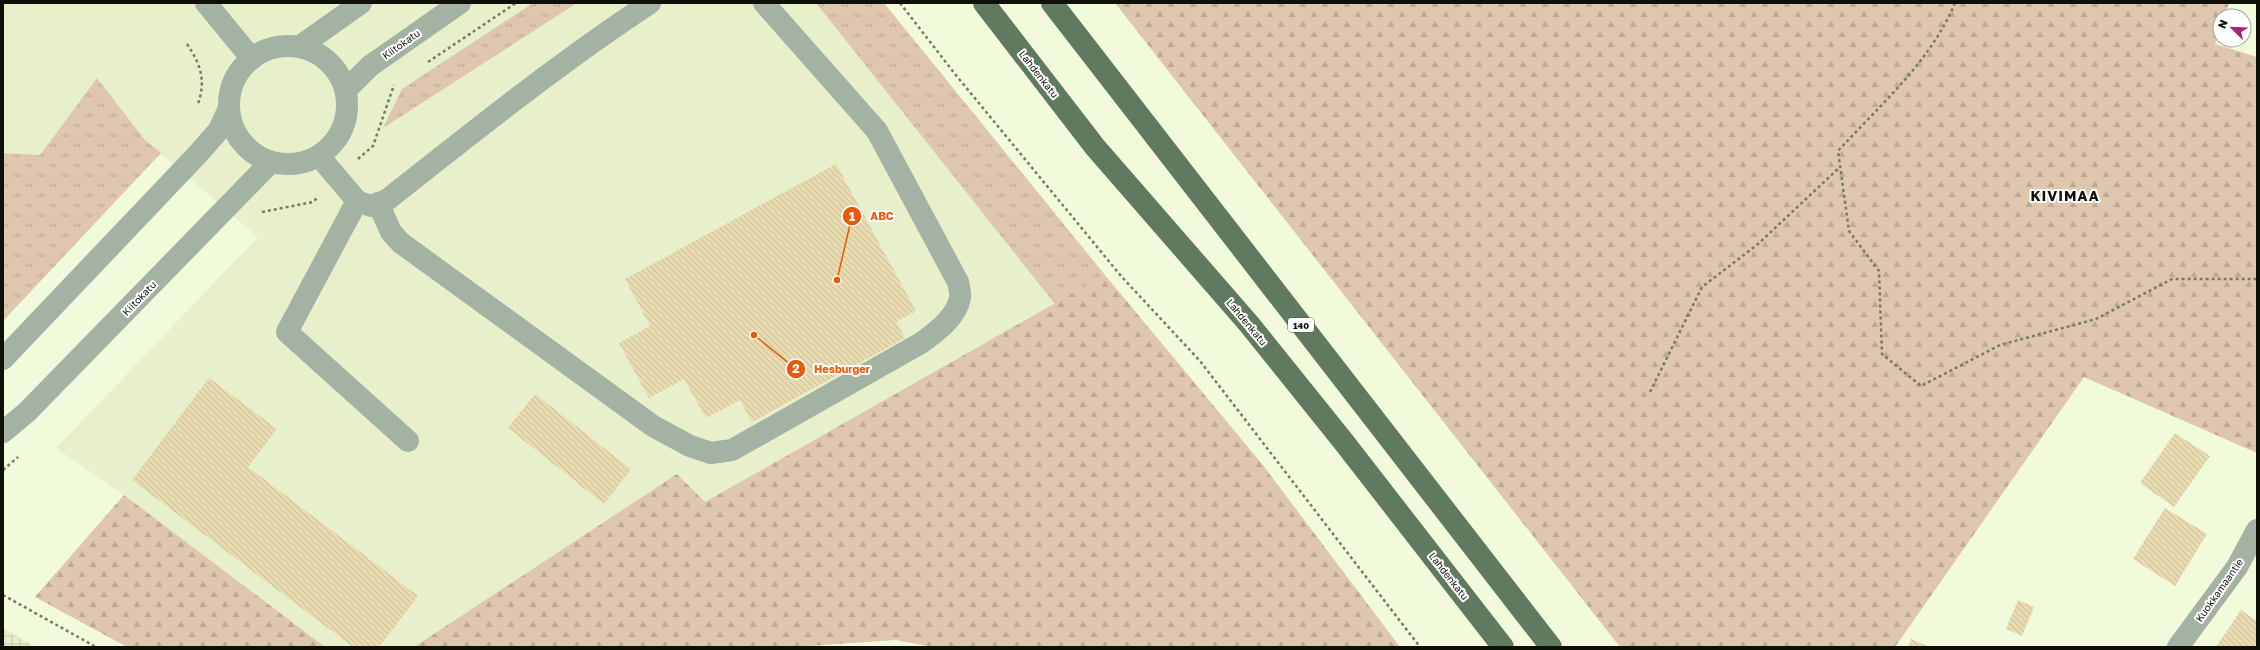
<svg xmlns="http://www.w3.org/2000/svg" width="2260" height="650" font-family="'Golos Text',sans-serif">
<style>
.built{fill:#e7f0cb}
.industrial{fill:url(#industrial-grid)}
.grass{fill:url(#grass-tufts)}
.forest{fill:url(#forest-firs)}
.building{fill:url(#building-back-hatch)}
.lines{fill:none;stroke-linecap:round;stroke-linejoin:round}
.path{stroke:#767b68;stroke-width:2.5;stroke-dasharray:3 3;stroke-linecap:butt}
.minor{stroke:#a4b2a3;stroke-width:22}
.major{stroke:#60795f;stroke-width:22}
.labels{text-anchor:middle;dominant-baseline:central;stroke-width:4;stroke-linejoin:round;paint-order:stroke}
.shield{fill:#fff;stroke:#575852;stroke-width:1}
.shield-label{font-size:9px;font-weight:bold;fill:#0f1108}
.street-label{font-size:10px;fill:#0f1108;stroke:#fff}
.district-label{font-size:14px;font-weight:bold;letter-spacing:1px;fill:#0f1108;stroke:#fff}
.leader{fill:none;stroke:#e8590c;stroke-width:1.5}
.callout-dot{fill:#e8590c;stroke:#fff;stroke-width:1.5}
.mark-label{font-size:12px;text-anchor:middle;font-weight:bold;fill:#fff}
.callout-label{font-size:11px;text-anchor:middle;font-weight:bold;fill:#e8590c;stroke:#fff;stroke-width:4;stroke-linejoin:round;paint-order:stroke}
</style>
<defs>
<pattern id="industrial-grid" width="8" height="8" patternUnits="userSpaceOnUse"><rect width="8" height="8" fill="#e7f0cb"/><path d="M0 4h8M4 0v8" fill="none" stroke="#c5cdad"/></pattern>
<pattern id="grass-tufts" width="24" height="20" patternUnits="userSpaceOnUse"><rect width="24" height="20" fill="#dfc6ae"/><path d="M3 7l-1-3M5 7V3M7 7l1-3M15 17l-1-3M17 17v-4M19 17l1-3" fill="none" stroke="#bea994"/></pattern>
<pattern id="forest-firs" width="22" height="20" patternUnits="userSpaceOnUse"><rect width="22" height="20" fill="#dfc6ae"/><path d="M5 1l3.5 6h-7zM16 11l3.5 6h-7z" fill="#bea994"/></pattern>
<pattern id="building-back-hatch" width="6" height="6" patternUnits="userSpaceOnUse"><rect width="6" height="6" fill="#e8dbb0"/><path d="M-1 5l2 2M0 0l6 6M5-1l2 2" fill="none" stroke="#c6bb96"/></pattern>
</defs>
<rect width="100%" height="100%" fill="#f2fadc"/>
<path class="built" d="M3,3H816L1055,304L705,502L677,474L414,647H325L124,495L56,448L258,237L145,140L97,78L40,155L3,153Z"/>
<path class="industrial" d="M3,628L35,647H3Z"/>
<path class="grass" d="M533,3H577L383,128L402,89Z
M816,3H884L1105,275L1055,304Z
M97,78L145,140L161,153L3,321V153L40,155Z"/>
<path class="forest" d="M1115,3H2229L2225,16H2220V29L2215,44L2257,57V453L2084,377L1895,647H1620Z
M1105,275L1262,464L1400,647H933L896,640L794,647H414L677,474L705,502Z
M124,495L325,647H127L35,597Z"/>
<path class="building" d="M836,164L916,311L896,322L905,338L752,422L740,400L706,418L684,379L649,398L619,343L650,326L625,279Z
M209,378L277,429L248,467L418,596L379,647H353L132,480Z
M535,394L631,469L604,504L508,428Z
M2175,433L2210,456L2174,507L2140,483Z
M2165,508L2207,534L2175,586L2133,559Z
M2018,600L2034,607L2022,636L2006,629Z
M2241,610L2257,621V647H2216Z
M1911,639L1930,647H1908Z"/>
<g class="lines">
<path class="path" d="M900,3L955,74L1121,276L1200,361L1420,647
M1955,3C1931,61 1880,105 1838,151L1849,231L1879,271L1882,354L1921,386L2000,345L2096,319L2172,279H2257
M187,44C201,65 206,80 198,104
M428,62L516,3
M358,159L373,146L394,85
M262,212L313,202L318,197
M1650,392L1702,287L1758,244L1840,167
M3,470L18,457
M3,595L96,647"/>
<path class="minor" d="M206,3L252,59
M229 105a59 59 0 1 1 118 0a59 59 0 1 1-118 0Z
M299,47L361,3
M346,90L370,66L460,3
M319,156L357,201L371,206L387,200C473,132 559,63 650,3
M357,201L287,332L408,441
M378,203L391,232L401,243L653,426L690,446L711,453L732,450L921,343C936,332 956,318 960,298C961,293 959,287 958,282L877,131L764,3
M3,359L197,155L219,130L229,108
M3,432L27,412L271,162
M2178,647L2237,567L2257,530"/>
<path class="major" d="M984,3L1095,147L1249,324L1343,441L1503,647
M1052,3L1551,647"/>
</g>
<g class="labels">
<rect class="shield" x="1288" y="318" width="26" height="14" rx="3"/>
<g class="shield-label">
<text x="1301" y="325">140</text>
</g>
<g class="street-label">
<text transform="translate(401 44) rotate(-35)">Kiitokatu</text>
<text transform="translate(1039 74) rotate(52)">Lahdenkatu</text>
<text transform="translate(139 298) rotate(-46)">Kiitokatu</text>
<text transform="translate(1247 322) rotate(50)">Lahdenkatu</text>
<text transform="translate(1449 576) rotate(52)">Lahdenkatu</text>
<text transform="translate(2219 590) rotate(-55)">Kuokkamaantie</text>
</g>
<g class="district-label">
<text x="2065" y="195">KIVIMAA</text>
</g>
</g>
<path class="leader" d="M837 280L852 216M754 335L796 369"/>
<g class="callout-dot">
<circle cx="837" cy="280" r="4"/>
<circle cx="754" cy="335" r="4"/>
<circle cx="852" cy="216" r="10"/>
<circle cx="796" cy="369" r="10"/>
</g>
<g class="mark-label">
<text x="852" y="221">1</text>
<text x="796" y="373">2</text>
</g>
<g class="callout-label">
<text x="882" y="220">ABC</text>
<text x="842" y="373">Hesburger</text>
</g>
<rect width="2260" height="650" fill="none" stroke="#0f1108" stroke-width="8"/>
<g transform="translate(2232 28) rotate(293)"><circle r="19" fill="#ffffff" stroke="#9fa09c"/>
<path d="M0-3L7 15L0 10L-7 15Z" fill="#a7236f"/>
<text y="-6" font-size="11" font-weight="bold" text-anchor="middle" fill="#0f1108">N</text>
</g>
</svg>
